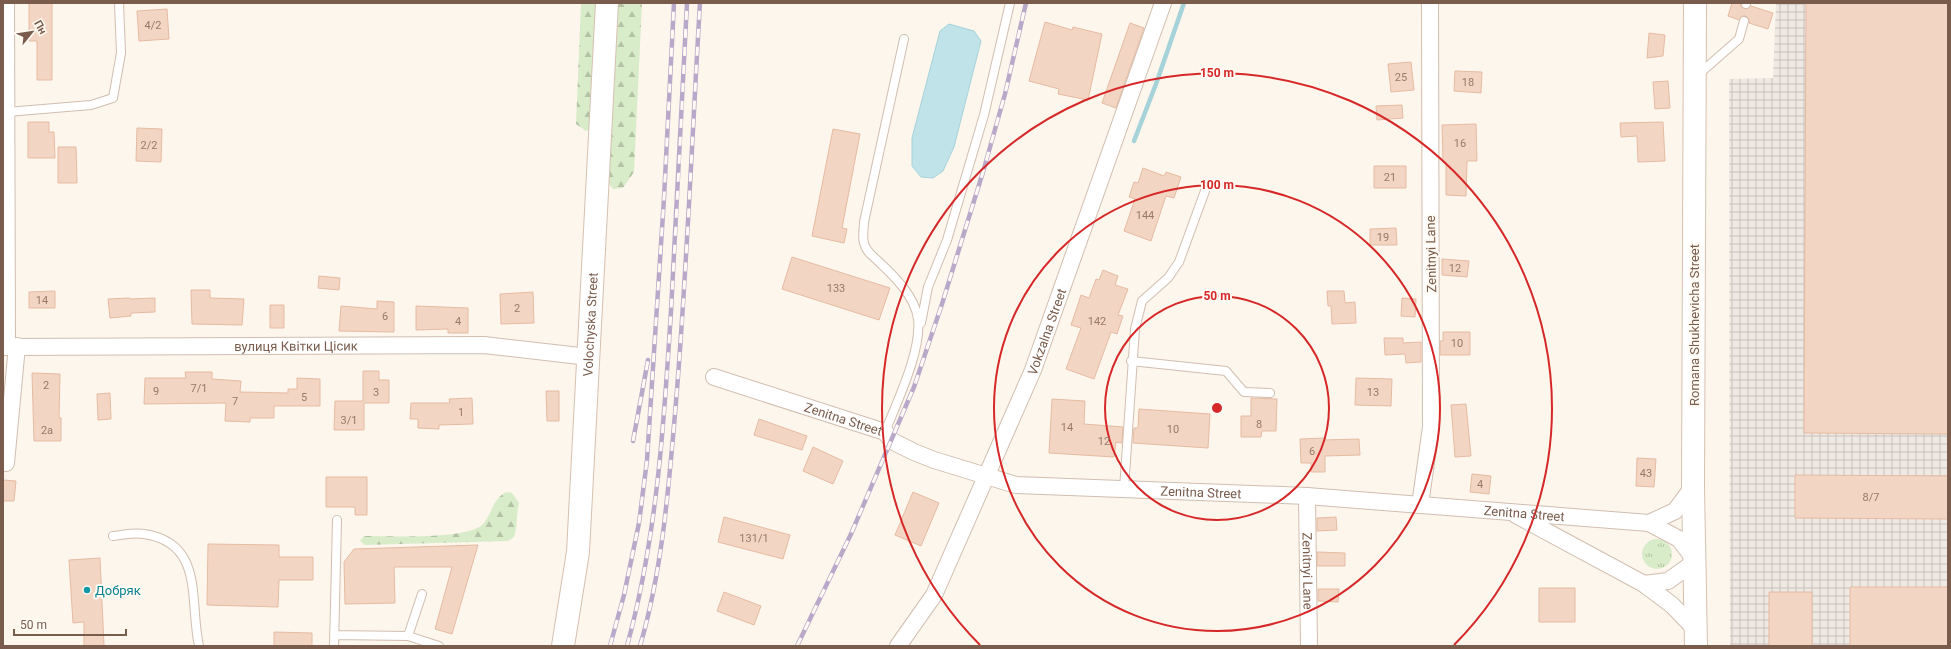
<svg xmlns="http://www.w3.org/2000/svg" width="1951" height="649" font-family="Roboto,sans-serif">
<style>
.industrial{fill:url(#industrial-grid)}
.grass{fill:url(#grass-tufts)}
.forest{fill:url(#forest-firs)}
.water{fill:#bfe3e8;stroke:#a5d3da}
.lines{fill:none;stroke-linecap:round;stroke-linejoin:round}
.stream{stroke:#a5d3da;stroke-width:4.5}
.building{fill:#f3d5c3;stroke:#e6bba3}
.service-casing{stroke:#d1beb0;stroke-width:10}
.minor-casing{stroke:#d1beb0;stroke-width:18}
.secondary-casing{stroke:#d6c0b0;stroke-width:24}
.service{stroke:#fff;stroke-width:8}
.minor{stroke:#fff;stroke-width:16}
.secondary{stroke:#fff;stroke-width:22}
.rail-casing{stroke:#b9a8c9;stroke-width:4.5}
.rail{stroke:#fffaf3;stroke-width:3;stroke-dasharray:9;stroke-linecap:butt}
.ring{fill:none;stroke:#d62828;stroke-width:2}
.culture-dot{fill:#0f9aa8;stroke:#fffaf3;stroke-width:1.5}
.labels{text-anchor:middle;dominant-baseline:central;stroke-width:4;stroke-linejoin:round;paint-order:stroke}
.number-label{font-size:11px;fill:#987a6a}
.street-label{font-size:13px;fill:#7a5c4d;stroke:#fffaf3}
.culture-label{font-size:13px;fill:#0d838f;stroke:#fffaf3;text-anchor:start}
.centre{fill:#d62828;stroke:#fffaf3;stroke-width:2}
.ring-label{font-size:12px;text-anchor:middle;font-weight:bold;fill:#d62828;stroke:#fffaf3;stroke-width:4;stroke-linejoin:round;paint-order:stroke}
</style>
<defs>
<pattern id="industrial-grid" width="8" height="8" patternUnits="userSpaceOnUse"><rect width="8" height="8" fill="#efe9e4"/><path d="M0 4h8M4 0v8" fill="none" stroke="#c7c0bb"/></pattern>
<pattern id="grass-tufts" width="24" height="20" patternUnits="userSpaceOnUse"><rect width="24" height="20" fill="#d8ecc9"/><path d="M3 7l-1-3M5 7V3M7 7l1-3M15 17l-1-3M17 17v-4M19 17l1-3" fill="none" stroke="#b4c2a5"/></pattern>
<pattern id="forest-firs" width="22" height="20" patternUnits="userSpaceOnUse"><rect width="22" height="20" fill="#d8ecc9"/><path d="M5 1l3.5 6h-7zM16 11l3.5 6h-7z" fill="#b4c2a5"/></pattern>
</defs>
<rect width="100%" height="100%" fill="#fdf6ec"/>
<path class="industrial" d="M1776,3H1948V646H1730L1729,79L1773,78Z"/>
<path class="grass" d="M1642 554a15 15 0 1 1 30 0a15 15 0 1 1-30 0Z"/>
<path class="forest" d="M581,3H600L596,126L586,131L576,124Z
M614,3H642L634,172L623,188L613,189L606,180Z
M506,492L512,493L519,503C516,514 518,526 514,537L508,541L365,545L360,541L364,536C388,536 469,540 483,524C493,513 491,501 506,492Z"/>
<path class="water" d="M949,24L974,31L981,41L954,147L943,171L933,178L921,177L912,166V138L940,31Z"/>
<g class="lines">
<path class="stream" d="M1134,141L1156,84L1184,3"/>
</g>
<path class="building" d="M29,3H52V80H37V41H29Z
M1732,3H1740L1741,7L1746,9L1751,6L1773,13L1768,29L1749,23V19L1746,16H1742L1739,20L1728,16Z
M1806,3H1948V434L1804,433Z
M167,9L169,39L139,41L137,11Z
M1045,22L1072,30L1073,27L1102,34L1088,100L1058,94L1059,89L1029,81Z
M1130,23L1144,28L1116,108L1102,103Z
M1649,33L1665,35L1663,56L1647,58Z
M1411,62L1414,90L1391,92L1388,64Z
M1455,71L1482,72L1481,93L1454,91Z
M1668,81L1670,108L1655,109L1653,82Z
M1402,105L1403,118L1377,120L1376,106Z
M28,122H49V132H54L55,158H28Z
M1663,122L1665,161L1638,162L1637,136L1621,137L1620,123Z
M1476,124L1477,161H1467L1466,196L1446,195V162H1443L1442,125Z
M137,128L162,129L161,162L136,161Z
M833,129L860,134L842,228L847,229L844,243L812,236Z
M58,147H76L77,183H58Z
M1374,166H1406V188H1374Z
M1143,168L1164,176L1166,172L1181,177L1174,198L1166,196L1151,241L1124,231L1135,199L1129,197L1134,182L1138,183Z
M1396,228L1397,245H1370V229Z
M792,257L890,288L879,320L782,289Z
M1442,259L1469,261L1467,277L1442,275Z
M1103,270L1118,276L1115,285L1128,289L1118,315L1123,316L1117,334L1111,332L1094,379L1066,369L1081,328L1071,325L1081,295L1089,298L1096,279L1099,280Z
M319,276L340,278L339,290L318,288Z
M191,290H210V298L244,299L242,325L192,324Z
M55,291V308H29V292Z
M1327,291H1344L1345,303L1355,302L1356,323L1332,324L1331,306H1328Z
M533,292L534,323L501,324L500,294Z
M130,298V299L155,298V312L131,313V316L110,318L108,299Z
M1402,298L1416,299L1415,317L1401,316Z
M377,301L394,302V332L339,331L341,306L377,309Z
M270,305H284V328H270Z
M416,306L468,308V333H448V329L416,330Z
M1443,332H1470V355H1440V341H1443Z
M1384,338H1403V343L1421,342V362L1406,363L1405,354L1385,355Z
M363,371H379V380H389V403H364V430H334L335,401H363Z
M185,372H212V379L241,381L240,392L288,393V389H297V378L320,379V406H274V418H250V422L225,421L226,403L144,404L145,378H186Z
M32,373L60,374L59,418H61V441H34Z
M1356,378L1392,379L1391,406L1355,405Z
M546,391H559V421H547Z
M110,393L111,419L98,420L97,394Z
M472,398L473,424L439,425V429L418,428V419H410L411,403H450L449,399Z
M1251,398L1277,399L1276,431H1262L1261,437H1241V416H1251Z
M1052,399L1085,401L1084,424L1123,427L1122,443L1116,442L1114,457L1049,453Z
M1466,404L1471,456L1455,457L1451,405Z
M1139,409L1210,414L1208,448L1133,443L1134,428H1138Z
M759,419L807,436L802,450L754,435Z
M1324,438V440L1359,439L1360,455L1325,456V472H1311V463H1301L1300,439Z
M813,447L843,461L833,484L803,471Z
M1637,458L1656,459L1654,487L1636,486Z
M1472,474L1491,476L1489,494L1470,492Z
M1795,475L1948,476V519L1795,518Z
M326,477H367V515H355V507H326Z
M3,480L16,481L14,501H3Z
M913,492L939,503L921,546L895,535Z
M724,517L790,535L783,559L718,542Z
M1336,517L1337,530L1317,531V518Z
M208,544L279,545V557H313V580H279L278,607L207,605Z
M478,545L452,634L435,629L452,567H394L395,603L345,604L344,562L354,549Z
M1317,552L1345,553V566H1317Z
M100,558L104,646H84V622L73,623L69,560Z
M1850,587H1948V646H1850Z
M1539,588H1575V622H1539Z
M1318,589H1339L1338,602L1318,601Z
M724,592L761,606L754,625L717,611Z
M1769,592H1812V646H1769Z
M274,632L312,633V646H274Z"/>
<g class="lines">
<g class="service-casing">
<path id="service" d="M1746,3V4
M1699,74L1739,39L1744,21
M7,112L91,105L113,98L121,53L119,3
M921,323L928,287L947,240L984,115L1010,3
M1131,361L1226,371L1244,392L1270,393
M885,432C897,402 922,350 918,319C915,296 894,276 879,262C873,256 866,252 864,243C862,237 864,228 864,222L904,39
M1124,489L1135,329L1142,301L1168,278L1179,262L1205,191
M113,536C123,535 135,532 144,534C205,543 189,601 199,646
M334,635L408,636L422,594
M408,636L439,646
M334,646L337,520"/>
</g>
<g class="minor-casing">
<g id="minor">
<path d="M6,3L7,346"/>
<path id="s1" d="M3,347L484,345L589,357"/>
<path id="s2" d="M714,377L885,432L892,441L914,452L934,460L1016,485L1307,496L1649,523L1675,511L1693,487"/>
<path d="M6,463L17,346"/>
<path id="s3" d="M1307,496L1309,646"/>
<path d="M1420,505L1431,427L1430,3"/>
<path d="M1516,515L1644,584L1672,605L1696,630"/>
<path d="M1644,584L1668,581L1696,561L1679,539L1649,523"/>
<path id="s4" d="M898,646L934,595L1033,370L1163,3"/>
</g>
</g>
<g class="secondary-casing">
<g id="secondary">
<path d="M1695,3L1693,487L1696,646"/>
<path id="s5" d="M563,646L578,552L607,3"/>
</g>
</g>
<use href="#service" class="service"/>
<use href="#minor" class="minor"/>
<use href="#secondary" class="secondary"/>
<g class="rail-casing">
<path id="rail" d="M633,441L648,360
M610,646L624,595L639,523L647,460L664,198L674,3
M627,646C657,537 664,424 671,311C677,209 682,106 687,3
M640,646C663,568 669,483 676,402C687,269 692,136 700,3
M797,646L851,534L914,387L942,304L983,172L1005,94L1026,3"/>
</g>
<use href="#rail" class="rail"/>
</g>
<g class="ring">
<circle cx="1217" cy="408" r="112"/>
<circle cx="1217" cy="408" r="223"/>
<path d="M980 645A335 335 0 1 1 1454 645"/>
</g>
<circle class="culture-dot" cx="87" cy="590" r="4"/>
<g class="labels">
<g class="number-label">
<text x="153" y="25">4/2</text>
<text x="1401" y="77">25</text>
<text x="1468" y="82">18</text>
<text x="1460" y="143">16</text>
<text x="149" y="145">2/2</text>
<text x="1390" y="177">21</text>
<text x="1145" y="215">144</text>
<text x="1383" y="237">19</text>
<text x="1455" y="268">12</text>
<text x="836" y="288">133</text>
<text x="42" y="300">14</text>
<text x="517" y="308">2</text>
<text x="385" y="316">6</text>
<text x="458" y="321">4</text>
<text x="1097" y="321">142</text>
<text x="1457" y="343">10</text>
<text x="46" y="385">2</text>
<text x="199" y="388">7/1</text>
<text x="156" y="391">9</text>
<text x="376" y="392">3</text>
<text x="1373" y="392">13</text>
<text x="304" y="397">5</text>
<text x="235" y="401">7</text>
<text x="461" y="412">1</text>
<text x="349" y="420">3/1</text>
<text x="1259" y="424">8</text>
<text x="1067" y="427">14</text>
<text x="1173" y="429">10</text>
<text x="47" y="430">2а</text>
<text x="1104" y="441">12</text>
<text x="1312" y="451">6</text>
<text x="1646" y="473">43</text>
<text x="1480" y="484">4</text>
<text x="1871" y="497">8/7</text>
<text x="754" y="538">131/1</text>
</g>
<g class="street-label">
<text transform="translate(1431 254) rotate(-91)">Zenitnyi Lane</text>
<text stroke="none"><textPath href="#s5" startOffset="323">Volochyska Street</textPath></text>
<text transform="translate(1694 325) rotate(-90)">Romana Shukhevicha Street</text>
<text stroke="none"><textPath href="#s4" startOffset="349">Vokzalna Street</textPath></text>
<text stroke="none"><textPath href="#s1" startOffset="293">вулиця Квітки Цісик</textPath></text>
<text stroke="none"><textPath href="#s2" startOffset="136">Zenitna Street</textPath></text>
<text stroke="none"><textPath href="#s2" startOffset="508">Zenitna Street</textPath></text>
<text stroke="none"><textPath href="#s2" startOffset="832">Zenitna Street</textPath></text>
<text stroke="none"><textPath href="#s3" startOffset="75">Zenitnyi Lane</textPath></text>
</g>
<g class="culture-label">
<text x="95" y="590">Добряк</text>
</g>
</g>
<circle cx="1217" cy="408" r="6" class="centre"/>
<g class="ring-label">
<text x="1217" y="77">150 m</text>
<text x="1217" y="189">100 m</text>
<text x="1217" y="300">50 m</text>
</g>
<rect width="1951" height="649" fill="none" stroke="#7a5c4d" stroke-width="8"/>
<g transform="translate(32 32) rotate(60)" stroke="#fffaf3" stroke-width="3" paint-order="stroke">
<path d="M0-3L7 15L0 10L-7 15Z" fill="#7a5c4d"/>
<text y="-6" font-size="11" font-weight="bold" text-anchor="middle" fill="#7a5c4d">Пн</text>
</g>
<path d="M14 629v6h112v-6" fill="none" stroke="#7a5c4d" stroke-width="2"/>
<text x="20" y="629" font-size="12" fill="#7a5c4d" stroke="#fffaf3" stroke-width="3" paint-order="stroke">50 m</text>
</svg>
